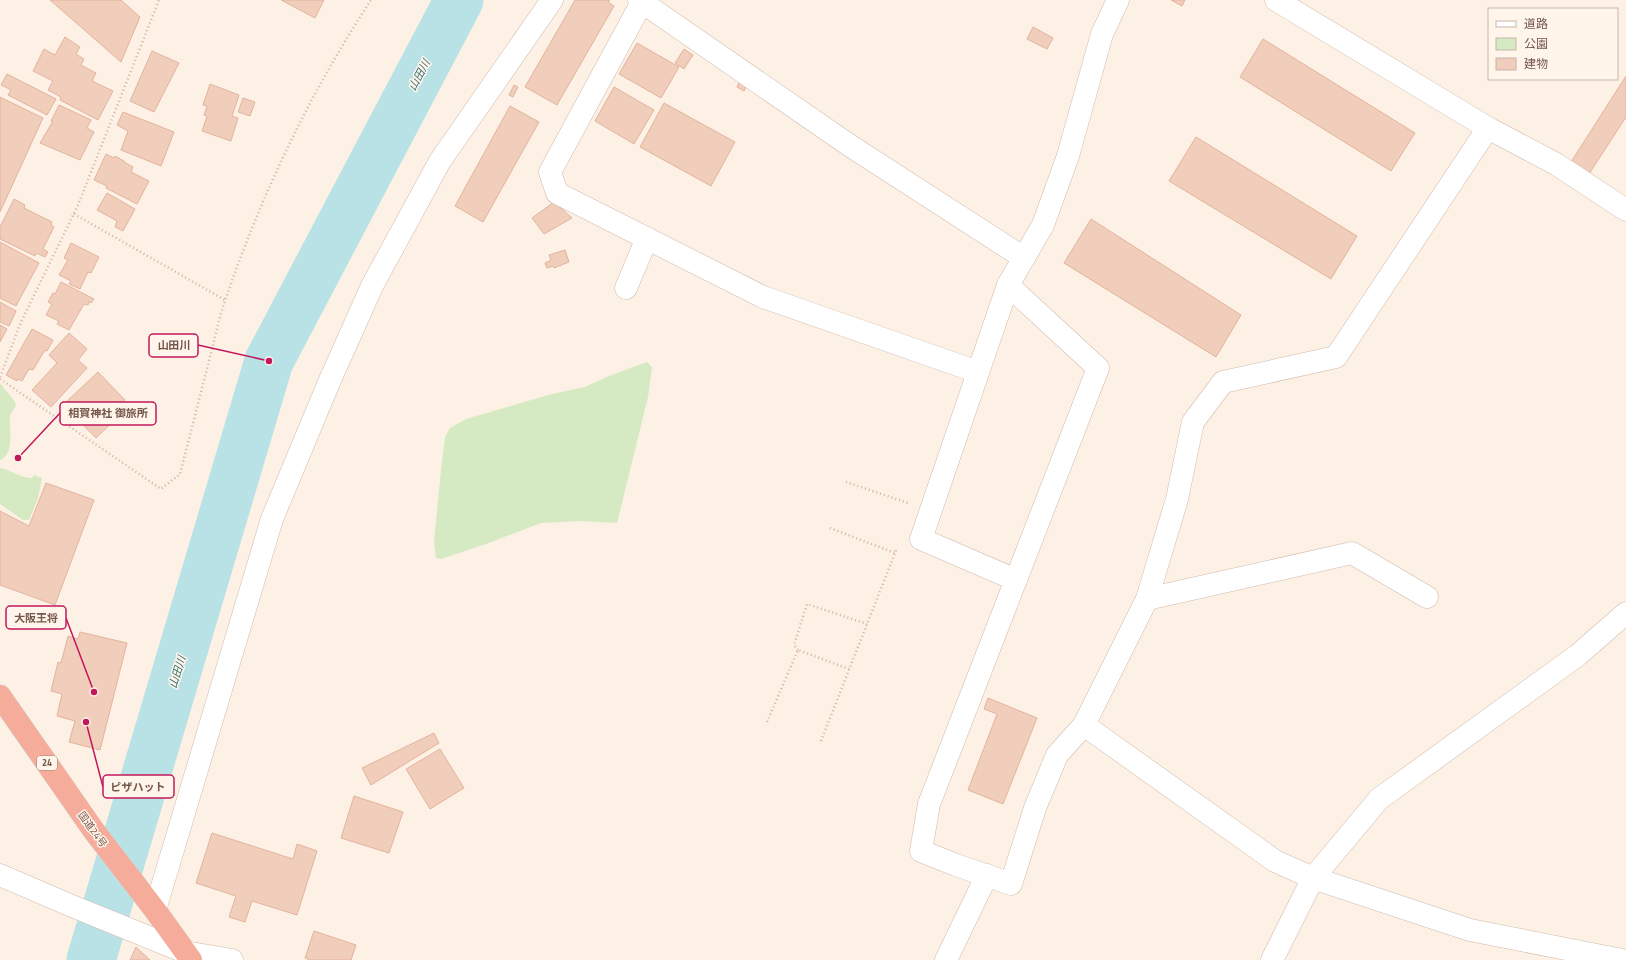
<svg xmlns="http://www.w3.org/2000/svg" width="1626" height="960" viewBox="0 0 1626 960" font-family="'Titillium Web','Noto Sans JP',sans-serif">
<style>
.green{fill:#d5eac2}
.lines{fill:none;stroke-linecap:round;stroke-linejoin:round}
.river{stroke:#b9e2e6;stroke-width:49}
.building{fill:#f1cdbc;stroke:#e4b39c}
.minor-casing{stroke:#d0baae;stroke-width:23}
.highway-casing{stroke:#d8d0cc;stroke-width:23}
.path{stroke:#d6b19f;stroke-width:2.5;stroke-dasharray:1 3;stroke-linecap:butt}
.minor{stroke:#fff;stroke-width:22}
.highway{stroke:#f6ac9b;stroke-width:22}
.labels{text-anchor:middle;stroke-width:3;stroke-linejoin:round;paint-order:stroke}
.shield{fill:#fff5ea;stroke:#9e867a;stroke-width:1}
.shield-label{font-size:9px;font-weight:bold;fill:#74564a}
.street-label{font-size:10px;fill:#74564a;stroke:#fff5ea}
.water-label{font-size:11px;font-style:italic;fill:#3d747a;stroke:#fff5ea}
.leader{fill:none;stroke:#c2185b;stroke-width:1.5}
.callout-dot{fill:#c2185b;stroke:#fff5ea;stroke-width:1.5}
.callout{fill:#fff5ea;stroke:#c2185b;stroke-width:1.5}
.callout-label{font-size:11px;text-anchor:middle;font-weight:bold;fill:#74564a}
</style>
<rect width="100%" height="100%" fill="#fcf1e4"/>
<g class="green">
<path d="M647,362L652,367L648,397L617,523L582,521L541,523L486,544L441,559L436,558L434,541L441,470L445,437L450,428L466,419L552,394L585,387L609,376Z"/>
<path d="M0,383L15,402L16,406C14,409 10,413 10,417C9,430 15,454 0,460Z"/>
<path d="M0,468C12,470 19,478 32,478L34,475L42,478L38,498L29,520H23L0,504Z"/>
</g>
<g class="lines">
<path class="river" d="M91,960L269,361L459,0"/>
</g>
<g class="building">
<path d="M50,0H121L140,17L121,62Z"/>
<path d="M281,0H324L315,18Z"/>
<path d="M575,0H610L608,2L614,6L557,105L525,87Z"/>
<path d="M1171,0H1185L1182,6Z"/>
<path d="M1033,27L1053,38L1047,49L1027,39Z"/>
<path d="M65,37L80,47L76,54L84,59L81,65L96,73L92,81L113,91L98,120L60,100L61,97L48,90L53,81L33,71L44,49L55,55Z"/>
<path d="M1263,39L1415,133L1391,171L1240,77Z"/>
<path d="M637,43L679,67L661,98L619,74Z"/>
<path d="M684,49L693,55L684,69L675,63Z"/>
<path d="M152,51L179,63L154,112L130,101Z"/>
<path d="M7,74L56,99L47,115L8,95L11,90L1,85Z"/>
<path d="M1626,76V117L1589,174L1571,162Z"/>
<path d="M740,80L747,84L744,91L737,87Z"/>
<path d="M210,84L239,95L232,116L238,118L231,141L202,131L207,116L204,115L207,106L203,105Z"/>
<path d="M514,85L518,87L513,97L509,95Z"/>
<path d="M614,87L654,110L634,144L595,121Z"/>
<path d="M0,97L43,118L0,212Z"/>
<path d="M243,98L255,102L250,116L238,112Z"/>
<path d="M664,103L735,142L711,186L640,147Z"/>
<path d="M59,105L91,120L87,128L94,132L80,160L40,143L53,121H51Z"/>
<path d="M510,106L539,122L483,222L455,206Z"/>
<path d="M123,112L174,132L161,166L121,150L128,131L117,125Z"/>
<path d="M1196,137L1357,236L1331,279L1169,181Z"/>
<path d="M106,154L114,158L115,156L124,161V162L133,167L131,172L149,181L137,204L106,188L107,186L94,180Z"/>
<path d="M107,193L135,209L123,231L115,227L117,221L97,210Z"/>
<path d="M14,199L25,205L24,208L52,222L51,225L54,227L43,249L48,252L45,257L36,253L35,256L0,239V227Z"/>
<path d="M554,202L572,218L544,234L532,218Z"/>
<path d="M1091,219L1241,315L1216,357L1064,263Z"/>
<path d="M0,242L39,263L16,306L0,298Z"/>
<path d="M71,243L99,257L91,273L88,272L80,289L69,284L71,281L59,275L68,260L64,258Z"/>
<path d="M565,250L569,262L554,268L553,266L547,268L545,263L551,260L549,255Z"/>
<path d="M61,282L94,299L91,303L89,302L88,305L84,304L69,330L57,324L59,321L46,315L52,304L48,302L53,293L55,294Z"/>
<path d="M0,302L16,311L9,326L0,322Z"/>
<path d="M0,325L7,329L0,342Z"/>
<path d="M32,329L53,340L47,351L45,350L33,370L29,369L22,381L18,379L17,381L6,375Z"/>
<path d="M69,333L87,349L78,360L87,368L51,407L32,390L57,363L49,355Z"/>
<path d="M98,372L125,400L117,408L122,413L96,438L63,405Z"/>
<path d="M46,483L94,500L55,605L0,585V511L29,526Z"/>
<path d="M80,632L127,643L100,750L69,742L75,721L57,716L62,694L51,691L58,662L61,663L68,636L78,639Z"/>
<path d="M988,698L1037,718L1003,804L968,790L997,714L984,709Z"/>
<path d="M434,733L439,743L371,785L362,768Z"/>
<path d="M440,749L464,788L430,809L406,769Z"/>
<path d="M354,796L403,812L389,853L341,838Z"/>
<path d="M212,833L293,859L297,844L317,851L297,915L252,901L245,922L229,917L236,896L196,883Z"/>
<path d="M314,931L356,945L351,960H310L305,958Z"/>
<path d="M136,947L150,960H130Z"/>
</g>
<g class="lines">
<g class="minor-casing">
<g id="minor">
<path d="M639,0L849,145L1024,258"/>
<path d="M1118,0L1102,34L1068,156L1043,225L1008,285L1098,368L929,804L921,851L956,865L1011,884L1035,808L1057,755L1084,725L1147,599L1177,499L1193,422L1223,382L1336,357L1488,128"/>
<path d="M1276,0L1488,128L1556,164L1626,210"/>
<path d="M642,2L550,172L557,193L763,297L978,372"/>
<path d="M1008,285L921,539L1016,580"/>
<path d="M626,288L647,238"/>
<path d="M1147,599L1352,553L1427,597"/>
<path d="M1084,725L1275,861L1313,878L1470,930L1622,960"/>
<path d="M0,875L72,906L185,952L232,960"/>
<path d="M155,910L272,519L330,380L372,286L440,161L552,0"/>
<path d="M946,960L987,875"/>
<path d="M1272,960L1313,878L1379,799L1578,655L1626,613"/>
</g>
</g>
<g class="highway-casing">
<path id="highway" d="M0,696L94,831L155,910L191,960"/>
</g>
<g class="path">
<path d="M74,214L225,300"/>
<path d="M0,377L21,322L78,205L159,0"/>
<path d="M0,379L161,489L180,474C190,435 200,396 210,357C215,338 219,317 226,298C262,193 310,93 371,0"/>
<path d="M846,482L908,503"/>
<path d="M830,528L895,553"/>
<path d="M798,650L794,645L807,604L867,624"/>
<path d="M767,722L798,650L849,669"/>
<path d="M821,741L897,548"/>
</g>
<use href="#minor" class="minor"/>
<use href="#highway" class="highway"/>
</g>
<g class="labels">
<rect class="shield" x="37" y="756" width="20" height="14" rx="3"/>
<g class="shield-label">
<text x="47" y="766">24</text>
</g>
<g class="street-label">
<text transform="translate(93 829) rotate(54)" y="4">国道24号</text>
</g>
<g class="water-label">
<text transform="translate(419 75) rotate(-62)" y="4">山田川</text>
<text transform="translate(177 672) rotate(-73)" y="4">山田川</text>
</g>
</g>
<path class="leader" d="M269 361L198 345M18 458L60 413M94 692L66 618M86 722L103 787"/>
<g class="callout-dot">
<circle cx="269" cy="361" r="4"/>
<circle cx="18" cy="458" r="4"/>
<circle cx="94" cy="692" r="4"/>
<circle cx="86" cy="722" r="4"/>
</g>
<g class="callout">
<rect x="149" y="334" width="49" height="23" rx="4"/>
<rect x="60" y="402" width="96" height="23" rx="4"/>
<rect x="6" y="606" width="60" height="23" rx="4"/>
<rect x="103" y="775" width="71" height="23" rx="4"/>
</g>
<g class="callout-label">
<text x="174" y="349">山田川</text>
<text x="108" y="417">相賀神社 御旅所</text>
<text x="36" y="622">大阪王将</text>
<text x="138" y="791">ピザハット</text>
</g>
<rect x="1488" y="8" width="130" height="72" fill="#fff5ea" stroke="#c7b5aa"/>
<rect x="1496" y="21" width="20" height="6" fill="#ffffff" stroke="#c7b5aa"/>
<text x="1524" y="28" font-size="12" fill="#74564a">道路</text>
<rect x="1496" y="38" width="20" height="12" fill="#d5eac2" stroke="#c7b5aa"/>
<text x="1524" y="48" font-size="12" fill="#74564a">公園</text>
<rect x="1496" y="58" width="20" height="12" fill="#f1cdbc" stroke="#c7b5aa"/>
<text x="1524" y="68" font-size="12" fill="#74564a">建物</text>
</svg>
